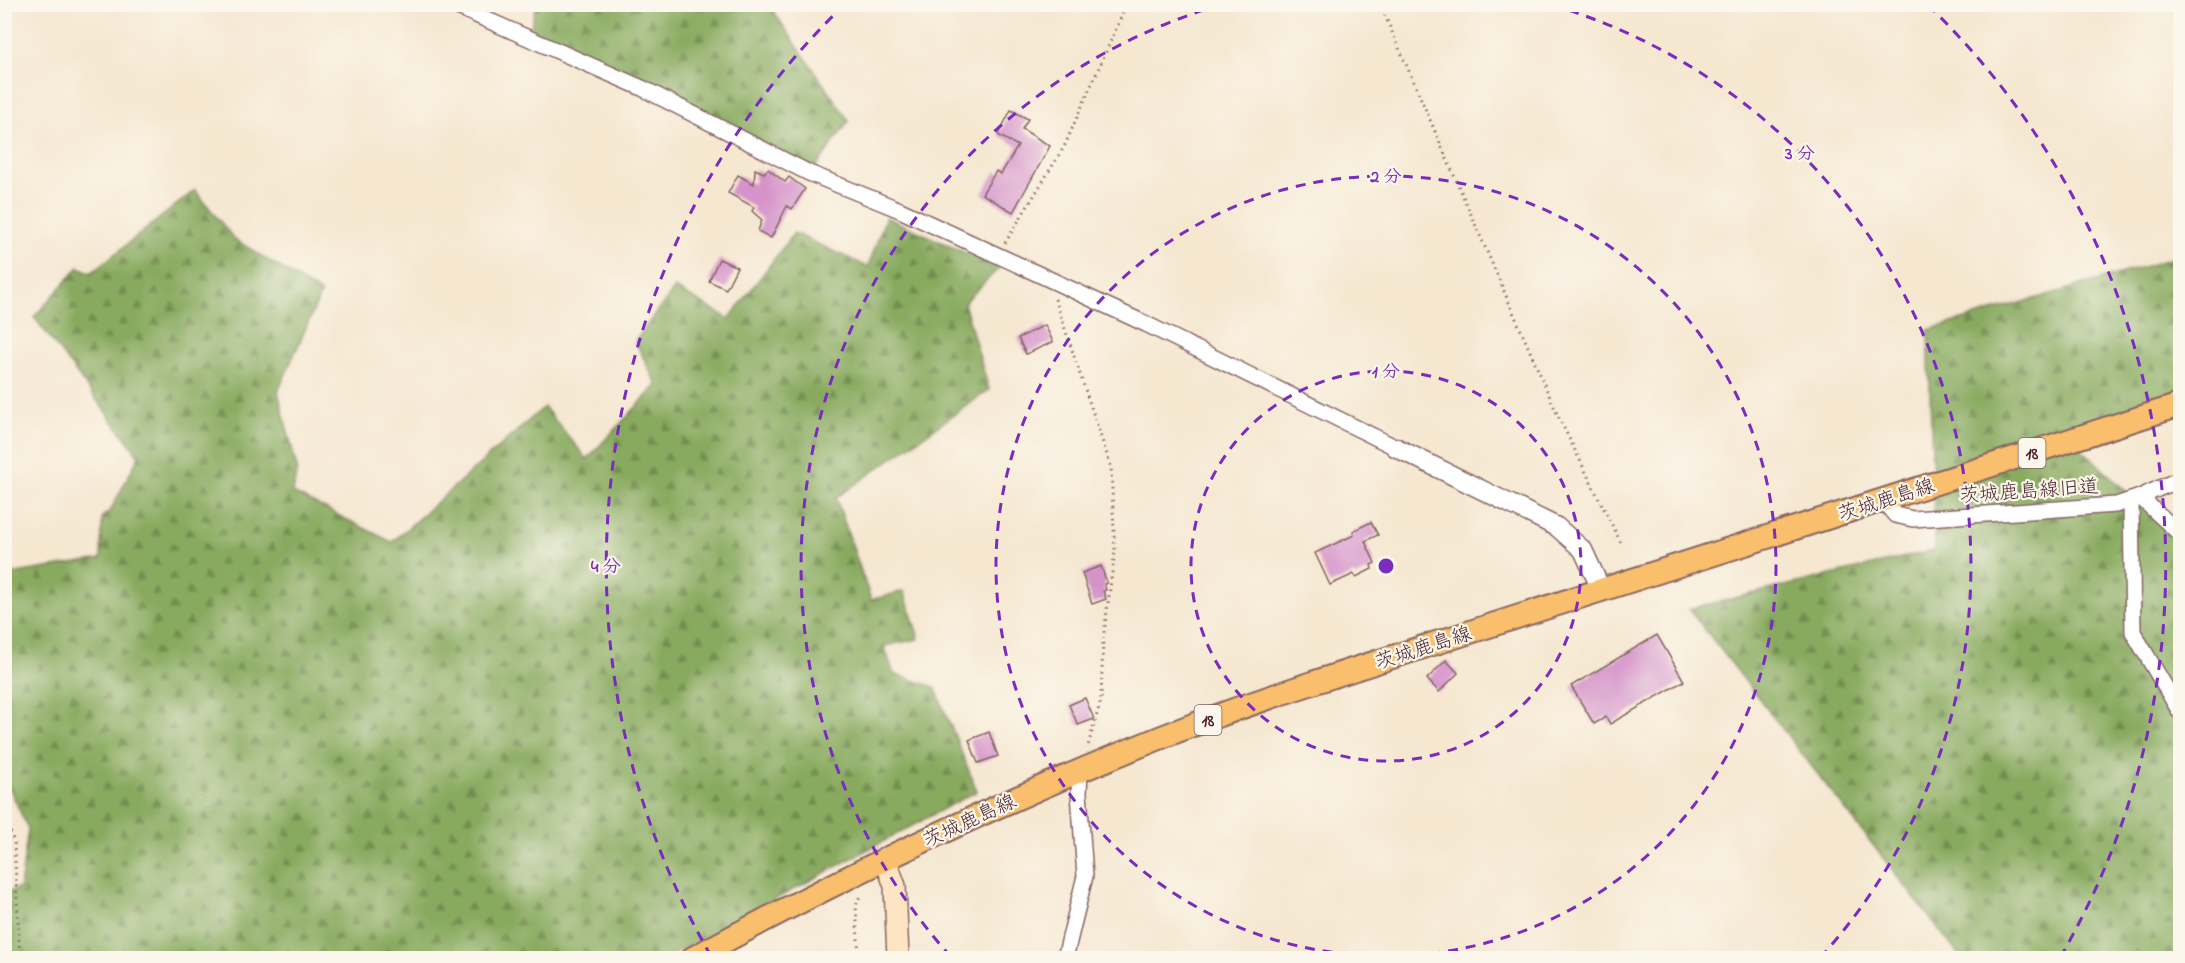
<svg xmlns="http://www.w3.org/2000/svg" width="2185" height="963" viewBox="0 0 2185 963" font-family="'Indie Flower','Klee One',sans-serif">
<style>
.forest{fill:url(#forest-firs);stroke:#696445;stroke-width:1.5}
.building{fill:#d593ca}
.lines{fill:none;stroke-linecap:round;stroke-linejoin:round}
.minor-casing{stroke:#866565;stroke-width:18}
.tertiary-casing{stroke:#866565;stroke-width:21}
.secondary-casing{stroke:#866565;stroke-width:24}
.primary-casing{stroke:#866565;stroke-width:26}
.path{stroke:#866565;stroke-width:3;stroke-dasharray:1.5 4.5;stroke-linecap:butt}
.minor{stroke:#fff;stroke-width:15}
.tertiary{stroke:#fff;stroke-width:18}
.secondary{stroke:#fde5c4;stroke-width:21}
.primary{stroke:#f9bf6c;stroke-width:22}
.ring{fill:none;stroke:#7b2cbf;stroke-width:3;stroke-dasharray:10 8}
.labels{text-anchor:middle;stroke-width:4.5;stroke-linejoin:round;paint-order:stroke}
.shield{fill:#fbf7ec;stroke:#7f6065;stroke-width:1.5}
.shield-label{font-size:18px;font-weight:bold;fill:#4a1f2b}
.street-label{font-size:20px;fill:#4a1f2b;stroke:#fbf7ec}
.centre{fill:#7b2cbf;stroke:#fbf7ec;stroke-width:3}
.ring-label{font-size:18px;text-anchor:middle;font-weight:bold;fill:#7b2cbf;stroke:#fbf7ec;stroke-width:4.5;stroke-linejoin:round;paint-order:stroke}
</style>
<defs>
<pattern id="forest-firs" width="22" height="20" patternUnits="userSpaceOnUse" patternTransform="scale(1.5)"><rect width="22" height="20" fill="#88aa5f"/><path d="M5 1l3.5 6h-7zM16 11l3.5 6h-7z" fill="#718a4f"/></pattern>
</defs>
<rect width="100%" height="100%" fill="#fbf7ec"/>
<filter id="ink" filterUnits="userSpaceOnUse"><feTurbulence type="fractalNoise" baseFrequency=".0167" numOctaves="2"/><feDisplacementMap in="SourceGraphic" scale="12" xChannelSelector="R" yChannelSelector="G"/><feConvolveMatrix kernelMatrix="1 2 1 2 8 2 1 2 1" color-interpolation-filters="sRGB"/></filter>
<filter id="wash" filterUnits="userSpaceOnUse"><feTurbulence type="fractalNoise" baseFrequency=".008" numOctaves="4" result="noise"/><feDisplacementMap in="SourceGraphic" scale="24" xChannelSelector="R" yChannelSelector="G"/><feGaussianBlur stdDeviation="1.35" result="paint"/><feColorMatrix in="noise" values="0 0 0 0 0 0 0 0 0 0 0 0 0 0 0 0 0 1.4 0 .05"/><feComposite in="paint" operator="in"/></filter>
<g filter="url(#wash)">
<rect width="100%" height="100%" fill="#f5e7d0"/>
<g class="forest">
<path d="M536,5H769L849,121L815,168L530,30Z"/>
<path d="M195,190L234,239L321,293L278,392L297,468L293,493L392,542L544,407L587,459L657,385L635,341L675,288L729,319L794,233L868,267L886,217L999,268L964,303L989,390L836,498L871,600L904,591L919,639L884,646L894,674L935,687L977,791L666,958H5V893L20,888L28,829L5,778V575L101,559L102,517L110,511L139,456L34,317L79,267L91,273Z"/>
<path d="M2180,256V395L2066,434L2180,542V958H1961L1689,609L1935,550L1928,330Z"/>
</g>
<g id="blocks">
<g class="building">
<path d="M1011,110L1028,119L1022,129L1050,146L1013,212L982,194L996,171L1001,174L1018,146L998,135Z"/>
<path d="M755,169L764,173L768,169L785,182L789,177L805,189L792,209L787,206L771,238L758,231L762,220L752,211L754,207L728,193L738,175L754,184Z"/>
<path d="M719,259L737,267L726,289L709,281Z"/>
<path d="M1045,325L1053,342L1026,354L1018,338Z"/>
<path d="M1371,522L1378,535L1365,541L1375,563L1371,565L1372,569L1356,577L1354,574L1330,585L1315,553L1354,535L1353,531Z"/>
<path d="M1101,566L1107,583L1104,584L1106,590L1103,591L1106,599L1092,604L1082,573Z"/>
<path d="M1657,635L1684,681L1610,724L1606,717L1594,724L1571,686Z"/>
<path d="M1446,660L1458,673L1439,692L1427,679Z"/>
<path d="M1085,698L1094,719L1078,725L1069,705Z"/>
<path d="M989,732L998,756L978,763L969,740Z"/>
</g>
</g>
</g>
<g filter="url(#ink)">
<use href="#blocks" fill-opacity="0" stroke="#866565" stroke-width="1.5"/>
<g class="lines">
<g class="minor-casing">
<g id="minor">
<path d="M451,4L642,88L809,173L900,210L1146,324L1395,447"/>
<path d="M2140,497L2180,534"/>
<path d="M1883,500L1895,515L1913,519L2116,505L2140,497L2180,479"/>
<path d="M2131,501L2133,632L2180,712"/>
<path d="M1065,958L1085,876L1079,793L1080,771"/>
</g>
</g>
<g class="tertiary-casing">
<path id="tertiary" d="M1395,447L1557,527L1583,550L1601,589"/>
</g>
<g class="secondary-casing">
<path id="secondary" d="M885,858L895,886L898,958"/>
</g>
<g class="primary-casing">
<path id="primary" d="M693,958C845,876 1001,801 1162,737C1271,694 1384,660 1495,624C1723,549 1952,478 2180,405"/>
</g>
<g class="path">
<path d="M1380,4L1558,416L1622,545"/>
<path d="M1005,243L1064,147L1127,4"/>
<path d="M1055,299L1111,467L1115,551L1103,640L1101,700L1088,746"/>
<path d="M4,815L14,842L20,958"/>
<path d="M859,958L856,905L860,896"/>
</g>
<use href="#minor" class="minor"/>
<use href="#tertiary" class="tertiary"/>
<use href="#secondary" class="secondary"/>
<use href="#primary" class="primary"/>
</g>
</g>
<g class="ring">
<circle cx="1386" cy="566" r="195"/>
<circle cx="1386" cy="566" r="390"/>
<path d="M951 957A585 585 0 0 1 1220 5M1552 5A585 585 0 0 1 1821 957"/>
<path d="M711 956A780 780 0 0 1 844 5M1928 5A780 780 0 0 1 2061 956"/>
</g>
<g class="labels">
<g class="shield">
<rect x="2018.5" y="438" width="27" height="30" rx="4.5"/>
<rect x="1194.5" y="705" width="27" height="30" rx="4.5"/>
</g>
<g class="shield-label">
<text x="2032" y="459">18</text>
<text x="1208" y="726">18</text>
</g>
<g class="street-label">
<text transform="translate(2029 490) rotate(-4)" y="7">茨城鹿島線旧道</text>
<text transform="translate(1886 499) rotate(-18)" y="7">茨城鹿島線</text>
<text transform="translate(1423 647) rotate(-18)" y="7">茨城鹿島線</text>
<text transform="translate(969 820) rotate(-25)" y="7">茨城鹿島線</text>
</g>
</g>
<circle cx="1386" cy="566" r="9" class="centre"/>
<g class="ring-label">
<text x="1800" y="159">3 分</text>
<text x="1386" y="182">2 分</text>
<text x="1386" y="377">1 分</text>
<text x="606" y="572">4 分</text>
</g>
<rect width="2185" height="963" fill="none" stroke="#fbf7ec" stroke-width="24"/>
</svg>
